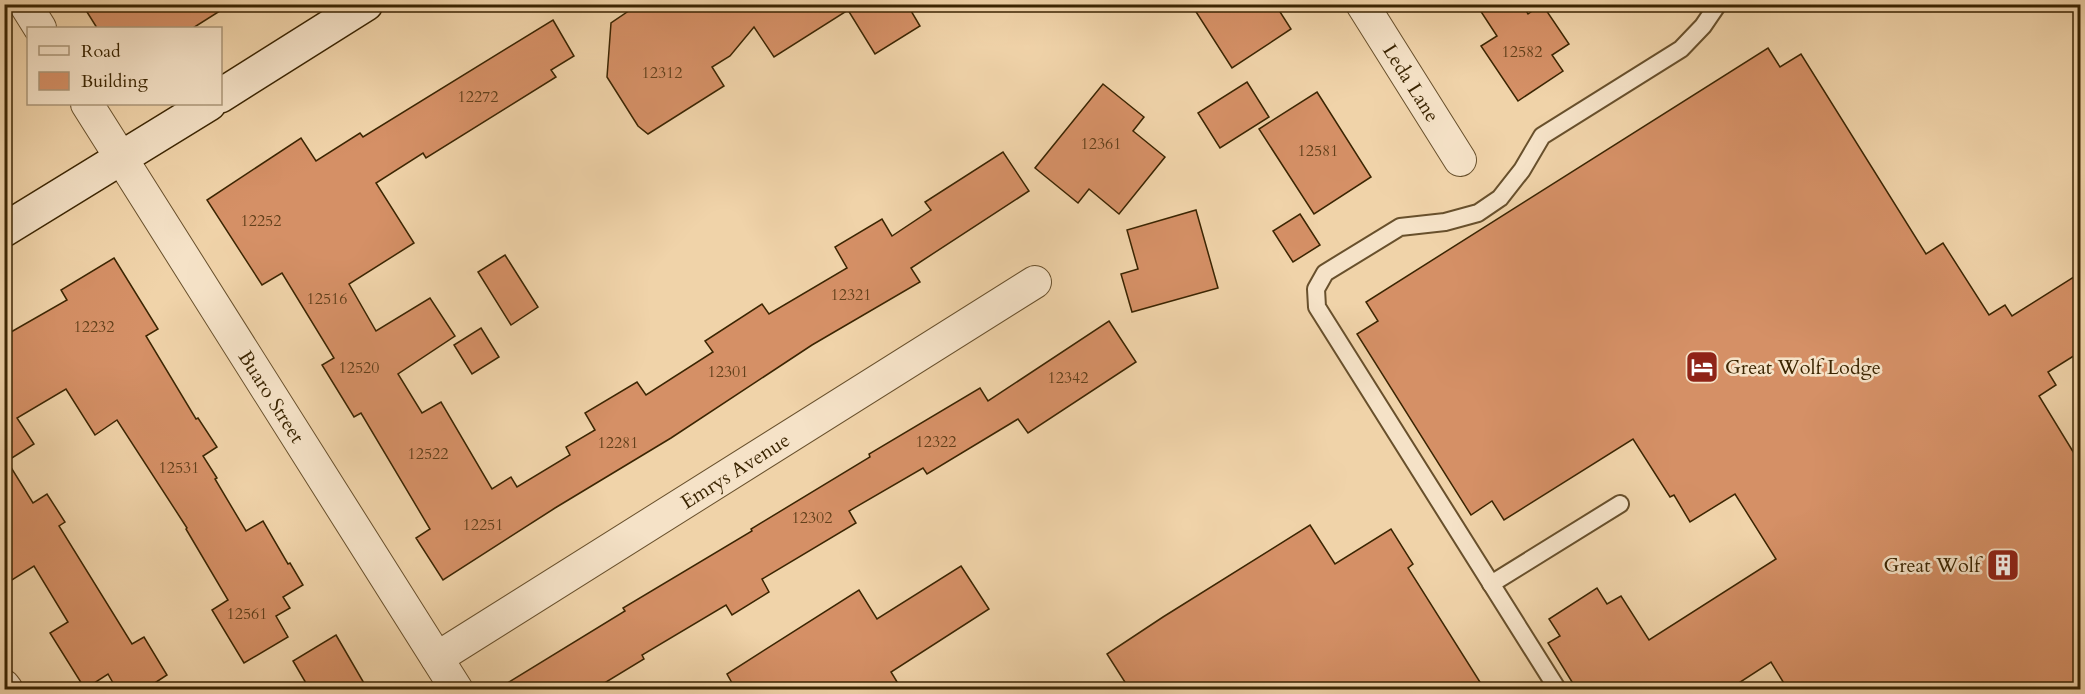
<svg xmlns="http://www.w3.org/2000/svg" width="2085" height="694" viewBox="0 0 2085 694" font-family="Cardo,serif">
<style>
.building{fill:#d59066;stroke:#3b2502;stroke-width:1.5}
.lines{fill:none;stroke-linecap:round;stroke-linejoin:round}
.lane-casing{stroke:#68502c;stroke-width:20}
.street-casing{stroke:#68502c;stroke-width:34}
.secondary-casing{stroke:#3b2502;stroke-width:36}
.lane{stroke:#f5e2c7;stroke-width:16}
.street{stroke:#f5e2c7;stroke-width:32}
.secondary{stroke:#f5e2c7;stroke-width:33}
.labels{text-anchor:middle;stroke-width:5;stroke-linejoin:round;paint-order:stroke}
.number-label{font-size:16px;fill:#62401b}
.street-label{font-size:20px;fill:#3b2502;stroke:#f5e2c7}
.poi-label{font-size:20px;fill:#3b2502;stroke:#f5e2c7;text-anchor:start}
</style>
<rect width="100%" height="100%" fill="#f0d3a9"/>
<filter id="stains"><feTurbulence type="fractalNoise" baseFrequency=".00333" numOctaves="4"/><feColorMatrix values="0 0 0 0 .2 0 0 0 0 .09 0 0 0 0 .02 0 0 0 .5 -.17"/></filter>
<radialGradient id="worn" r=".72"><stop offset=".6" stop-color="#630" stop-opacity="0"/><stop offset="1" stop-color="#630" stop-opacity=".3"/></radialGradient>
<g class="building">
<path d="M82,4H231L193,28H97Z"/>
<path d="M639,4H907L920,26L875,54L848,10L774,57L754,27L730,56L712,67L724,86L648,134L638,126L607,77L611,23Z"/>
<path d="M1191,4H1275L1291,29L1232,68Z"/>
<path d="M1476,4H1522L1528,14L1542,4L1569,44L1552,55L1563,71L1518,101L1481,46L1497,36Z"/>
<path d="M553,20L574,56L551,70L556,77L426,158L423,153L376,183L414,243L349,284L376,331L430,298L455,336L398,374L422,413L441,402L492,489L511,477L517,487L570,455L566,447L595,430L585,413L637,382L646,395L713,352L705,341L762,304L769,314L847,268L835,247L882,219L892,236L931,210L925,202L1003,152L1029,191L911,268L920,282L812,345L671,438L555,508L443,580L416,538L430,529L361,413L354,417L322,365L334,358L282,273L262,285L207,200L301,138L316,161L360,133L363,137Z"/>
<path d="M1768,48L1780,67L1801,54L1926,254L1943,243L1989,315L2005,305L2012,316L2080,273V352L2048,372L2056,385L2039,396L2080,463V690H1788L1771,662L1728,690H1577L1548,643L1560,636L1549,619L1597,588L1607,604L1621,596L1649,640L1776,559L1735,494L1690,522L1674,495L1670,497L1633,439L1504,520L1492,501L1471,515L1357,334L1378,321L1366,302Z"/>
<path d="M1247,82L1269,117L1220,148L1198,113Z"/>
<path d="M1103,84L1144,117L1133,131L1165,157L1119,214L1089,189L1078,203L1035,168Z"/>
<path d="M1317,92L1371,177L1314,214L1259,129Z"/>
<path d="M1196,210L1218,288L1132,312L1121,274L1138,269L1127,230Z"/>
<path d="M1300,214L1320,245L1293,262L1273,231Z"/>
<path d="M505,255L538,307L511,325L478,272Z"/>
<path d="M114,258L158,329L146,336L196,419L198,418L217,447L203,456L217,478L215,479L246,531L263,521L288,564L290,563L303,585L283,597L290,608L276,616L288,637L244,663L212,610L228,600L186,529L187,528L117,420L95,435L66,389L17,418L34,444L7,461L33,503L47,494L65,522L59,526L132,644L144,637L167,675L144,690H117L108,674L85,689L50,633L68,622L34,566L4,585V336L67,300L61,290Z"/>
<path d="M1109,321L1136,362L1028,433L1018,419L927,474L923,468L849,511L856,523L762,579L769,592L732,615L726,605L642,655L644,659L593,690H496L625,611L623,608L752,531L751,529L870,457L869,454L980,388L988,401Z"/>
<path d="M481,328L499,357L472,374L454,345Z"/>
<path d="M1310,525L1335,564L1391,529L1413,564L1408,568L1485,690H1130L1107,654L1163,617Z"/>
<path d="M961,566L989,609L891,672L902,690H736L727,674L859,590L877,619Z"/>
<path d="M336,635L368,690H310L293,661Z"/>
</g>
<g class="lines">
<g class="lane-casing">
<g id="lane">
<path d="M1491,584L1620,504"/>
<path d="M1558,690L1317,307L1316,289L1325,273L1400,227L1445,222L1478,213L1500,198L1522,170L1542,136L1681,49L1703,26L1718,4"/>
</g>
</g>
<g class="street-casing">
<g id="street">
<path d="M25,4L40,28"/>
<path id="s1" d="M1362,4L1460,160"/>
<path id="s2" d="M87,104L457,690"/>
<path id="s3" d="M437,658L1035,282"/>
<path d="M4,686L7,690"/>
</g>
</g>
<g class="secondary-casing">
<g id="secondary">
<path d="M220,96L366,4"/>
<path d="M4,230L209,104"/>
</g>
</g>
<use href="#lane" class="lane"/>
<use href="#street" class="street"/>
<use href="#secondary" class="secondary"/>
</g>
<defs>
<g id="hotel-square" transform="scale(1.725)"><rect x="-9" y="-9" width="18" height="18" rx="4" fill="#8f2418" stroke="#f5e2c7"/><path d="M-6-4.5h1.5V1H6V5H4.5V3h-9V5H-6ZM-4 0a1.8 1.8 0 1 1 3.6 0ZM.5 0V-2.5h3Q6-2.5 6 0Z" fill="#fff"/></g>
<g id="building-square" transform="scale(1.725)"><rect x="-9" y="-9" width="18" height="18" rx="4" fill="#8f2418" stroke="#f5e2c7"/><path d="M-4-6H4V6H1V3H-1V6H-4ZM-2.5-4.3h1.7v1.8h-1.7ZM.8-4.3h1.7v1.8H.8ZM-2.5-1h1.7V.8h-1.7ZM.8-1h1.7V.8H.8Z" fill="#fff"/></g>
</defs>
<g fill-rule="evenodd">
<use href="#hotel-square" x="1702" y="367"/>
<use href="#building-square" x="2003" y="565"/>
</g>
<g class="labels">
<g class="number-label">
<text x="1522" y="57">12582</text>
<text x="662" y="78">12312</text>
<text x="478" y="102">12272</text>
<text x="1101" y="149">12361</text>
<text x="1318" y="156">12581</text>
<text x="261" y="226">12252</text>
<text x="851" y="300">12321</text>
<text x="327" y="304">12516</text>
<text x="94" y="332">12232</text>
<text x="359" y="373">12520</text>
<text x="728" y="377">12301</text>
<text x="1068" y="383">12342</text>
<text x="936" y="447">12322</text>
<text x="618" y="448">12281</text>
<text x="428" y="459">12522</text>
<text x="179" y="473">12531</text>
<text x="812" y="523">12302</text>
<text x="483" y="530">12251</text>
<text x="247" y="619">12561</text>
</g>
<g class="street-label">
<text dy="7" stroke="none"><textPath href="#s1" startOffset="93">Leda Lane</textPath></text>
<text dy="7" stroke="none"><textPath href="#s2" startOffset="346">Buaro Street</textPath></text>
<text dy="7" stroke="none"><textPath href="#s3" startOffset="352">Emrys Avenue</textPath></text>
</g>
<g class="poi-label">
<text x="1725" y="374">Great Wolf Lodge</text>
<text x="1980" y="572" text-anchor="end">Great Wolf</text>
</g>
</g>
<rect width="2085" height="694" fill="none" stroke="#f0d3a9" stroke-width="24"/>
<rect x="6" y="6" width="2073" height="682" fill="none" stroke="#3b2502" stroke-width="3"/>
<rect x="12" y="12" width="2061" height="670" fill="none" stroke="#3b2502" stroke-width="1.5"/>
<rect x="27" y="27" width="195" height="78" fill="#f5e2c7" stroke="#ab9678" stroke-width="1.5"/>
<rect x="39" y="46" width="30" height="9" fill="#f5e2c7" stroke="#ab9678" stroke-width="1.5"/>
<text x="81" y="57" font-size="18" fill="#3b2502">Road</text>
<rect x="39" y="72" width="30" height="18" fill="#d59066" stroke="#ab9678" stroke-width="1.5"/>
<text x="81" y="87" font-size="18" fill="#3b2502">Building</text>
<rect width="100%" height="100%" filter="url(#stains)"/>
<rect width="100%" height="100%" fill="url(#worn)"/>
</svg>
